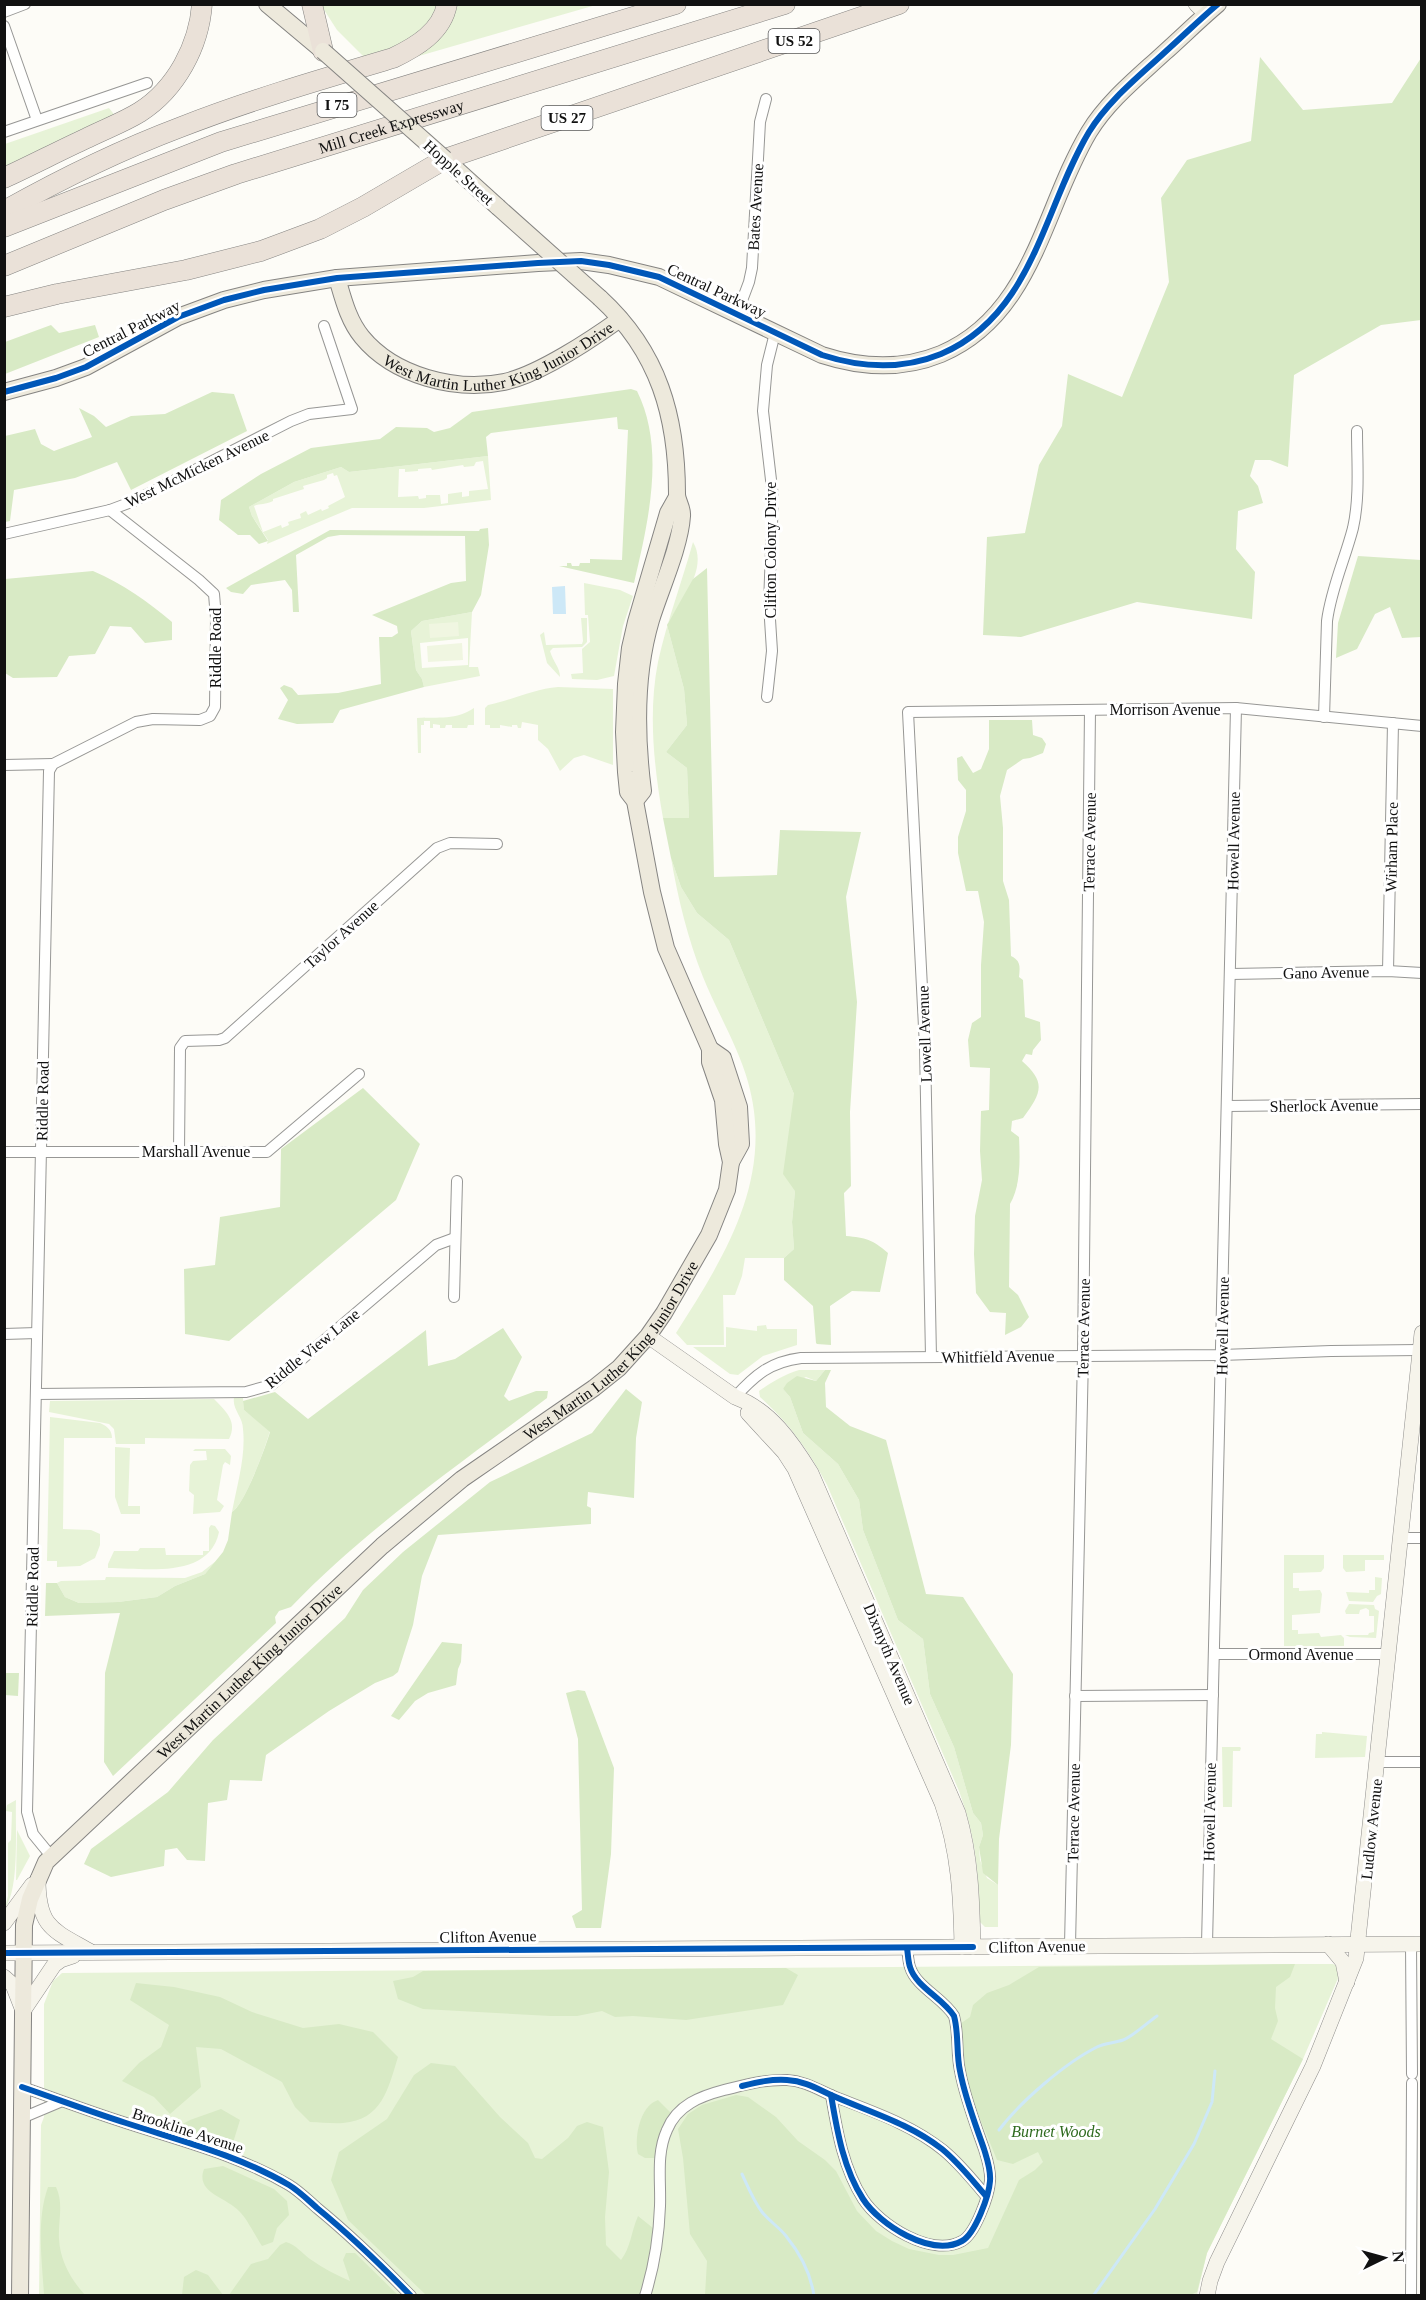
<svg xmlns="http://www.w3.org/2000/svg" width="1426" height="2300" viewBox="0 0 1426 2300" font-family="Georgia,serif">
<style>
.green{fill:#e7f3d7;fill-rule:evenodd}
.forest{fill:#d8eac5}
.pitch{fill:#f0f6e1}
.water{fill:#cde8f7}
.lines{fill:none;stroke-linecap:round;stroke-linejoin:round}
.stream{stroke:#cde8f7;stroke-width:3}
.street-casing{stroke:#979795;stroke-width:12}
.secondary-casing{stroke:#8e8d8b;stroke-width:16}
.primary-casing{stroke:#858482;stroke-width:18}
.highway-casing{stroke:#858482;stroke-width:21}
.street{stroke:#fffffe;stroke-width:10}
.secondary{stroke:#f6f4eb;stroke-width:15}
.primary{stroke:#ede9dc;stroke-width:16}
.highway{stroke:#eae1d8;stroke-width:20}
.primary-bridge-casing{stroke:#858482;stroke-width:18;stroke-linecap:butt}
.primary-bridge{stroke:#ede9dc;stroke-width:16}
.cycleway-casing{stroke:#fff;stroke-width:10}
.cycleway{stroke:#0057b8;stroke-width:6}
.labels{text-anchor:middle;stroke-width:6;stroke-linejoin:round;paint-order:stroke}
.shield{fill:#fff;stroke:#585858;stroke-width:1.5}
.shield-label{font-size:15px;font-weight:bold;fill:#111}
.street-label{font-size:16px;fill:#111;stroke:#fff}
.park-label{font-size:16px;font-style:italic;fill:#2f6b1f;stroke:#fff}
</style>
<rect width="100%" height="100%" fill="#fdfcf7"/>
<g class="green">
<path d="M321,5H440L439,10L413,41L368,61L337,30Z"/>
<path d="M453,5H596L398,62Z"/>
<path d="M109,108L116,117L5,170V144Z"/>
<path d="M488,456L491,500L424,508H352L267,544L268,540L252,516L249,507L294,482L341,467L349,472ZM483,461L488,489L469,491V496L462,497V492L448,494V503L441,504L440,495H426V498L419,499L418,496L398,497L399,469H405V472L418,471V469L431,468L432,470L463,465L464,467L474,466L476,462ZM333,473L334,476L337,475L345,497L328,506L329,508L322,511L321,509L308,515L306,511L300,514L301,518L288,522L289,525L282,528L281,525L263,532L254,506C261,503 265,505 273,501V499L304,489L303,486L324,480L327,478V475Z"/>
<path d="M693,542C709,569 680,602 667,625L684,689L687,725L666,752L687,768L689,818H663C654,767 648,713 658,662C667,621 682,582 693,542Z"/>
<path d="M584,583L620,590L633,596L623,626L614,676L597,680L572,679L571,674L583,673L582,649L590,642L588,615H585Z"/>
<path d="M472,612L469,667H478L480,676L424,687L422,679L416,670L411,631L422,621ZM468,638V665L422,668L420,643Z"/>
<path d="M581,618H587V642L582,647L553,648L550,651C553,662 560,667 560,677L547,663L540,635L544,632L546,645L582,644L583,641Z"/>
<path d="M558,687L613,689V765L584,755L574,758L560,771L548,749L538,740V725L522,722L521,728H518L517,725H512V727L500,725V728H490V725H485V708L488,705C512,700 534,689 558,687Z"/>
<path d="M474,708V725H468L467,728H452V725H446L445,728H440V725L433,724V728H430V721H424V725H421V753H418L417,718C438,717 457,720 474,708Z"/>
<path d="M671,858L681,887L697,913L729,940L794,1094L795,1191L792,1222L794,1249L784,1258H745L742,1276L735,1295H723L724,1345H687L676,1333C725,1256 775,1178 748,1082C738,1046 717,1012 703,977C688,939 678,899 671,858Z"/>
<path d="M766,1325L767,1329H797V1345L763,1356L738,1375L730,1374L693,1347H726V1327L757,1331V1326Z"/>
<path d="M799,1370H825L816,1381L806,1377L783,1389L790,1397L803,1433L838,1464L859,1500L863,1530L898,1620L923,1639L930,1694L954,1747L973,1813L981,1823L983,1835L979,1847L980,1860L987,1878L998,1885V1927H985L979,1921C979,1872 976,1838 959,1791L827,1485C809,1451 789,1423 760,1397L759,1391C772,1382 783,1375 799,1370Z"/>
<path d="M234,1398H243L244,1410L270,1431C265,1448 245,1504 232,1512C237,1485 246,1456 243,1429C243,1417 232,1409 234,1398Z"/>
<path d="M214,1399C226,1411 238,1422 229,1439L145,1438V1444H116L114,1429L109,1424L49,1412L50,1401Z"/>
<path d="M50,1417L100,1423C107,1426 112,1430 112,1438H64L63,1529L91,1530L100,1534V1545L95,1558L80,1566L57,1567V1561H47Z"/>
<path d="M115,1447L130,1448L128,1506H140V1514H121L115,1497Z"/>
<path d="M195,1449H225L231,1456L230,1465L225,1462L223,1465L217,1500L224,1506L220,1512L193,1514L194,1495L189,1491L190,1465L193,1461L207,1460L206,1451H193Z"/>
<path d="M211,1525L215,1526L219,1532C209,1580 144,1568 108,1568V1564L114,1551H138L140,1548H165L166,1555H203V1551H209V1528Z"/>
<path d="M1284,1555H1324V1568L1321,1572L1293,1573V1588H1299V1591L1320,1590L1322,1594L1320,1613L1292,1615V1630H1298V1634L1319,1633L1321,1637L1341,1635L1344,1638V1646H1284Z"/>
<path d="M1343,1555H1384V1560H1365V1571L1346,1572L1343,1568Z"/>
<path d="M216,1561L205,1574L175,1586L157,1597L118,1602L79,1603L65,1597L57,1583L61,1581L105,1580L106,1577L185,1578L202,1572Z"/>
<path d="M1375,1577L1382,1578L1381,1594L1377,1596L1373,1602L1349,1601L1346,1592L1369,1593V1590H1375Z"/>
<path d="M1349,1604L1374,1605L1375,1609L1379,1611L1376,1638L1350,1637L1345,1635H1368L1369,1633L1374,1632V1616H1369V1610L1366,1608L1360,1610L1359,1614H1346L1345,1611Z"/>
<path d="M1322,1732L1367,1736L1365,1757L1315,1758L1316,1734H1322Z"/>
<path d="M1222,1747H1240L1241,1748L1240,1751H1233L1232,1807H1223Z"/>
<path d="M16,1800C15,1827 20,1888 5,1908L8,1896V1843L11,1840L12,1812L6,1811L7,1805Z"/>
<path d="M17,1830L30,1856L17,1880H16Z"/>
<path d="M1295,1964H1333L1337,1966L1339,1976L1303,2059L1207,2253L1197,2295L39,2296L41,2125L44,2117V2004L53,1981L62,1973Z"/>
</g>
<g class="forest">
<path d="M1260,57L1303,110L1392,103L1421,58V320L1381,325L1294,375L1288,467L1270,460H1255L1250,476L1258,486L1263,503L1238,511L1236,549L1255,572L1252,619L1137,602L1021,637L983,635L987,537L1025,533L1039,465L1062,426L1068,374L1122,397L1169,282L1161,198L1187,160L1251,141Z"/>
<path d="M51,325L59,333L95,325L99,337L5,374V342Z"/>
<path d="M631,389L637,391C666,449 648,523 634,583L559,566H567V563H571L572,566H579L580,563H590V559L622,560L628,430L618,429L617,417L491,433L486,437L488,456L349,472L341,467L294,482L249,507L252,516L268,541L259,544L250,535H238L219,520L221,500L261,474L311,448L380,439L396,427L427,428L434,432L450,428L472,412Z"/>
<path d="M212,392L234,394L247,431L131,490L117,462L75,478L14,490L10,521L5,522V436L35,429L41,444L54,451L92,437L79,408L94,416L106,427L131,416L165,414Z"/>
<path d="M488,528L489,545L481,595L472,612L422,621L411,631L416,670L422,679L424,687L340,710L333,723L297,724L278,719L288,700L280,688L284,685L292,688L298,695L338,693L381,684L379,637H392L398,633L397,626L372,615L451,583L466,581L465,536L340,535L328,537L296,555L299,612H293L292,590L285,580L251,585L243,594L231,592L226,588L330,530L479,531L480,529Z"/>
<path d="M1358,556L1421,560V637L1402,638L1390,607L1375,614L1357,649L1336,658L1338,623Z"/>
<path d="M707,568L714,877L777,875L780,830L861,832L846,897L857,1002L850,1112L851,1186L844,1193L846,1236C866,1238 872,1239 888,1253L880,1292L852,1291L830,1306L831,1345L817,1344L816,1343L813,1306L784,1280V1258L794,1249L792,1222L795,1191L783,1174L794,1094L729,940L697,913L681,887L671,858L663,818H689L687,768L666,752L687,725L684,689L667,625L693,579Z"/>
<path d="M93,571C123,584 147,601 172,622V640L145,643L131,627L110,626L95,654L69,656L57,677L13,678L5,673V579Z"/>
<path d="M989,720H1032L1033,735L1042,738L1046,744L1043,753L1030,758L1023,759L1007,770L1000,796L1003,828V881L1009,900L1011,956C1021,961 1020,967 1019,977L1023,980L1025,1017L1040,1022L1041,1040L1033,1050L1032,1055L1026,1054L1022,1061C1047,1083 1041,1093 1023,1118L1012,1121L1011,1131L1019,1137C1020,1159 1021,1185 1010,1204L1009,1287L1018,1295L1029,1317L1021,1327L1005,1335L1006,1313L990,1312L976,1293L974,1254L975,1216L982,1180L980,1151L981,1111L989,1110L990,1068L970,1067L968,1040L972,1023L981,1017V965L984,922L978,891H966L958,853V837L966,811V790L958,780L957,758L962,756L973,773L981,769L989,749Z"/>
<path d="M363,1088L420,1144L396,1200L229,1341L185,1334L184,1269L215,1265L220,1217L280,1207L281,1149Z"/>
<path d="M503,1328L522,1357L504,1396L509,1401L536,1391H548L547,1398C459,1465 368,1527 291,1607L279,1611L275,1617L276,1623L113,1776L104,1762L105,1673L120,1613L45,1616L46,1583H57L65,1597L79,1603L118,1602L157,1597L175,1586L205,1574L223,1552L228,1540L232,1512C245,1504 265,1448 270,1432L244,1410L243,1401L275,1392L308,1419L426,1330L428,1366L455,1359Z"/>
<path d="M825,1370H831L825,1383L826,1407L850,1426L886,1440L926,1594L963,1597L1013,1674L1011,1745L999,1839L998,1885L983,1873L979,1847L983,1835L981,1823L973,1813L954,1747L930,1694L923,1639L898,1620L863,1530L859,1500L838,1464L803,1433L790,1397L783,1389L787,1383L797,1376L816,1381Z"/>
<path d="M626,1389L642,1402L636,1438L634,1498L588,1492L587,1506L591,1508V1524L438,1535L422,1576L413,1625L398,1672L393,1676L375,1683L329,1711L266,1755L262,1781L230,1780L227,1800L208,1803L205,1861L187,1860L177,1848L165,1850L164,1866L111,1877L84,1864L91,1849L168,1792L213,1740L345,1618L363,1590L403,1552L490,1482L592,1433Z"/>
<path d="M442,1642L462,1644L461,1662L458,1669L456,1685L428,1693L415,1701L399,1720L391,1716Z"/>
<path d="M5,1673H19L18,1696L5,1695Z"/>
<path d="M578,1690L585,1691L614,1768L611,1854L601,1928H576L572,1916L582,1910L578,1739L566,1693Z"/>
<path d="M1295,1964L1290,1977L1276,1987L1275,2008L1278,2021L1271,2039L1303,2059L1207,2253L1197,2292L1190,2295H705L707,2261L690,2234L683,2158L678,2129L688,2114L702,2105L736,2095L748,2097L776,2117L798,2141L825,2160L836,2171L857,2211L876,2231L892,2241L909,2249L939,2255H953L988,2248L1019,2180L1035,2170L1043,2162L1038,2152L1013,2164L997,2160L974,2104L966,2076L960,2024L970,2017L973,2005L987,1993L1009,1985L1039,1967Z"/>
<path d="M775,1968H786L798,1975L783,2005L686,2020L633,2016L615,2017L602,2011L577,2016H551L423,2009L398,1999L393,1981L413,1977L423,1971Z"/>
<path d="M136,1983L174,1987L220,1997L252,2012L303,2028L339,2024L373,2032L398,2057C388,2089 382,2120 343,2123C333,2124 321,2122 310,2122L295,2107L282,2082L221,2049L196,2047L201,2087L170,2114L154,2097L122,2081L139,2063L161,2047L169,2025L130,2000Z"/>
<path d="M431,2063L455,2066L500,2117L528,2143L535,2158L542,2159L568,2138L577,2126L587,2122L603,2127L609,2172L605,2217L606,2245L621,2260C631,2247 631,2232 638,2216L653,2228L649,2262L640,2295H426L348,2220L331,2180L339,2152L387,2119L414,2075Z"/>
<path d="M658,2100L671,2113L662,2129L655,2158H645L638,2154C634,2137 640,2106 658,2100Z"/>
<path d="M221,2109L240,2120L232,2146L177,2127L190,2120Z"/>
<path d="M223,2166L274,2189L287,2201L289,2215L277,2228L273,2242L262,2246C256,2237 246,2217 239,2211C226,2197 195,2193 204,2169Z"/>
<path d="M48,2187H56C64,2204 58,2220 59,2239C60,2260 71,2280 85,2295H44C42,2260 36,2221 48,2187Z"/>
<path d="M286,2242C296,2245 302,2253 310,2259C323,2268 336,2275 350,2281L343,2260L346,2253H355L398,2295H229L251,2264L268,2259L280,2245Z"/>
<path d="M196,2270L208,2275L223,2295H182L184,2277Z"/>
</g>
<g class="pitch">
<path d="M458,622L459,636L430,638L429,624Z"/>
<path d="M462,643L463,660L428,662L427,646Z"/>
</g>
<path class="water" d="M565,586L566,614H553L552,587Z"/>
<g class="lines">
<g class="stream">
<path d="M999,2130C1020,2102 1065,2063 1097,2047C1105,2043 1114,2043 1123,2040C1132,2037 1148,2022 1157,2016"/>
<path d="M742,2174C748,2187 753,2200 762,2212C769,2221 779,2227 786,2236C799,2252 811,2274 814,2296"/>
<path d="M1093,2296L1155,2209L1194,2144L1212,2102L1215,2071"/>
</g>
<g class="street-casing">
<g id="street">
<path d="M4,12L25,4"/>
<path d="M4,26L37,120"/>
<path d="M4,132L147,83"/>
<path d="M737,314L749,282L752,268L760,122L766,99"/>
<path d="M4,534L110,510L134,501L291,421L309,414L352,409L324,326"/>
<path d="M767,697L772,651L769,604L773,497L763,411L767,365L775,333"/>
<path d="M1324,717L1327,621C1331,589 1345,559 1353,528C1360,497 1357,462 1357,431"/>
<path d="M4,765L53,764"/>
<path d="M1388,971L1393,723"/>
<path d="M1231,974L1388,971L1422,973"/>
<path d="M1227,1106L1422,1104"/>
<path d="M179,1151L180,1048L185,1041L219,1040L225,1038L437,848L450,843L497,844"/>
<path d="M4,1152H267L359,1074"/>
<path d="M454,1297L457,1181"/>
<path d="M4,1334L37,1333"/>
<path d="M931,1357L925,1047L908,712L1236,708L1422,726"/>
<path d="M36,1394L246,1392L271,1385L281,1377L436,1245L455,1238"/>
<path d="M735,1397C755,1375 770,1362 801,1358L1221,1355L1331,1351L1419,1350"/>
<path d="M1400,1538H1422"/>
<path d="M1214,1654H1388"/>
<path d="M1075,1696L1213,1695"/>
<path d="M1377,1762H1422"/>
<path d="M51,1856L33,1834L27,1812L49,771L53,764L136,722L153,719L200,720L210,716L215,707L216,618L214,594L199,580L110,510"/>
<path d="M1207,1944L1236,708"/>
<path d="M1411,1944L1412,2074"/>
<path d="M1070,1945L1083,1356L1090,710"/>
<path d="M22,2087C57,2099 91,2112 126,2123C181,2141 238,2155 289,2185C299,2191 308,2200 317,2208C350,2235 381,2265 411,2296"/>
<path d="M831,2095C837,2130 843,2168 863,2199C879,2224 931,2258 962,2241C975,2234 989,2196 990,2181C991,2170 987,2159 984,2149C975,2123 965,2098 960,2071C956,2053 959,2034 954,2016C943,1998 916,1987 910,1967C908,1961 908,1954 907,1948"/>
<path d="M22,2118L60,2102"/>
<path d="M645,2296C654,2267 659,2236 660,2206C661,2181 656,2154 667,2130C677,2105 701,2096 724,2090C745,2085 765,2079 787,2080C806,2081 820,2091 838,2098C874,2112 912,2125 943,2150C959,2163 973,2180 986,2196"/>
<path d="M1411,2296L1412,2083"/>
</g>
</g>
<g class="secondary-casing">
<g id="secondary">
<path d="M1196,4L1206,14"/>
<path d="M648,1336L735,1397C770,1410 792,1442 811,1473L958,1813C971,1857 972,1901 973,1947"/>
<path d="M748,1413L784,1452L795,1469L942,1803C959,1852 961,1896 962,1947"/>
<path d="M38,1879C38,1928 53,1930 91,1952"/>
<path d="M4,1923L32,1885"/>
<path d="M1328,1944L1343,1962L1347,1982"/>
<path d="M4,1953L1422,1944"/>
<path d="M4,1977L13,1985L22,2008"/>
<path d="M23,2011L54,1965L61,1960L73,1956"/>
<path d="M1207,2296L1210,2281L1217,2262L1313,2066L1356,1958L1422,1333"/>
</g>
</g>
<g class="primary-casing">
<g id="primary">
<path d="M267,4L323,51"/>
<path d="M445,159L498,207"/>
<path id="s1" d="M337,278C343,298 348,320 362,337C394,376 456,392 504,382C538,375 592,339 620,319"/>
<path d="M600,298C659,352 677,417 677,494C677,501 683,508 682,516C680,547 661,588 651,620C635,674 636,736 643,791L635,801"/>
<path d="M4,392L56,378L86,367L178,317L224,300L264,290L337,278L538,263L581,261L609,265L659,277L822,355C862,368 902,370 941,354C1033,315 1043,209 1089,132C1108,101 1137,78 1164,53C1182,37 1199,20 1218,4"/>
<path d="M710,1049L723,1058L739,1107L741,1144L731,1162"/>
<path id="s2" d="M20,2296L24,1925L30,1899L46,1862L382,1546L462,1479L594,1388L619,1368L648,1336L664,1313L709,1235L727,1190L731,1162L727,1144L723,1100L710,1062V1049L666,948L652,892L635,801L628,792L626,772L624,732L626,684L630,648L636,622L668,513L677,497"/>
</g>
</g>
<g class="highway-casing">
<g id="highway">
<path d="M312,4L323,51"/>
<path d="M4,178C32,165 59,151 87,138C105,129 124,122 140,112C176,89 199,46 202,4"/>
<path d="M4,211C61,179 120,150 181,127C250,100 322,79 393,58C416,47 442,32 447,4"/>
<path d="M4,227L221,142L676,4"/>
<path id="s3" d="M4,266L164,200L236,174L785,4"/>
<path d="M4,307L57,294L186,270L261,251L320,229L363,207L445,159L899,4"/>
</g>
</g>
<use href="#street" class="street"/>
<use href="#secondary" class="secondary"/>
<use href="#primary" class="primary"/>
<use href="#highway" class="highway"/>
<g class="primary-bridge-casing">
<g id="primary-bridge">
<path d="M323,51L445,159"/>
<path d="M498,207L600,298"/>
</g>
</g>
<use href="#primary-bridge" class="primary-bridge"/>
<g class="cycleway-casing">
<g id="cycleway">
<path d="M4,392L56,378L86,367L178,317L224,300L264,290L337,278L538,263L581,261L609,265L659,277L822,355C862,368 902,370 941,354C1033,315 1043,209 1089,132C1108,101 1137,78 1164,53C1182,37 1199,20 1218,4"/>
<path d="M4,1953L973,1947"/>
<path d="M742,2086C758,2082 771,2079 787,2080C804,2081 816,2088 831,2095C869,2112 909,2123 942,2149C959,2163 972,2180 986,2196"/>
<path d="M22,2087C57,2099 91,2112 126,2123C181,2141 238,2155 289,2185C299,2191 308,2200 317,2208C350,2235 381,2265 411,2296"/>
<path d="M831,2095C837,2130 843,2168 863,2199C879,2224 931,2258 962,2241C975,2234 989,2196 990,2181C991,2170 987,2159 984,2149C975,2123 965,2098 960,2071C956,2053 959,2034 954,2016C943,1998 916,1987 910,1967C908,1961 908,1954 907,1948"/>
</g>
</g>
<use href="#cycleway" class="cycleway"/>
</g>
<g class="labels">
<g class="shield">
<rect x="768.5" y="29" width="51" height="24" rx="4.5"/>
<rect x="317.5" y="93" width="39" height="24" rx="4.5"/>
<rect x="541.5" y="106" width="51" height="24" rx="4.5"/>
</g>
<g class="shield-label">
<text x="794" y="46">US 52</text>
<text x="337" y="110">I 75</text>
<text x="567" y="123">US 27</text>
</g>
<g class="street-label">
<text dy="6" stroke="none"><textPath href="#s3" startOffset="412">Mill Creek Expressway</textPath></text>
<text transform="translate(459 172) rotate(42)" y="6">Hopple Street</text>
<text transform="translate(755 207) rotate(-87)" y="6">Bates Avenue</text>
<text transform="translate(717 290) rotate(25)" y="6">Central Parkway</text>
<text transform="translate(131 328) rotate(-27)" y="6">Central Parkway</text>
<text dy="6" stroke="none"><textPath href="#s1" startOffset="219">West Martin Luther King Junior Drive</textPath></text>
<text transform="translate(197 468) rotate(-26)" y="6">West McMicken Avenue</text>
<text transform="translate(770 550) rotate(-90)" y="6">Clifton Colony Drive</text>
<text transform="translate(215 648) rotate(-90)" y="6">Riddle Road</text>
<text x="1165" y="715">Morrison Avenue</text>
<text transform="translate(1233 841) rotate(-89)" y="6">Howell Avenue</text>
<text transform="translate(1089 842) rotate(-89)" y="6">Terrace Avenue</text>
<text transform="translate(1391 847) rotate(-89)" y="6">Wirham Place</text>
<text transform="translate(341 934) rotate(-42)" y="6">Taylor Avenue</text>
<text transform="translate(1326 972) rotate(-1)" y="6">Gano Avenue</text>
<text transform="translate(924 1034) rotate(-92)" y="6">Lowell Avenue</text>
<text transform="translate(42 1101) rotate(-89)" y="6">Riddle Road</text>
<text transform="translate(1324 1105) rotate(-1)" y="6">Sherlock Avenue</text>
<text x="196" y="1157">Marshall Avenue</text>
<text transform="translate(1222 1326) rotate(-89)" y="6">Howell Avenue</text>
<text transform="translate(1083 1328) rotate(-89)" y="6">Terrace Avenue</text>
<text transform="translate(312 1348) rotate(-39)" y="6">Riddle View Lane</text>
<text dy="6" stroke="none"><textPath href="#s2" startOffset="1203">West Martin Luther King Junior Drive</textPath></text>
<text transform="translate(998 1356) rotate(-1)" y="6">Whitfield Avenue</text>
<text transform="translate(32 1587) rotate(-89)" y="6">Riddle Road</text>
<text transform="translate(890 1654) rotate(67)" y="6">Dixmyth Avenue</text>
<text x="1301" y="1660">Ormond Avenue</text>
<text dy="6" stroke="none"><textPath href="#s2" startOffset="717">West Martin Luther King Junior Drive</textPath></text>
<text transform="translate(1209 1812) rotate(-89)" y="6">Howell Avenue</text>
<text transform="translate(1073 1813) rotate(-89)" y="6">Terrace Avenue</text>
<text transform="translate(1371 1829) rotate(-84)" y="6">Ludlow Avenue</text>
<text transform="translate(488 1936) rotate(-1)" y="6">Clifton Avenue</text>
<text transform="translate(1037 1946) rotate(-1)" y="6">Clifton Avenue</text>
<text transform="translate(188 2130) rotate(18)" y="6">Brookline Avenue</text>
</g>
<g class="park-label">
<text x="1056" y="2137">Burnet Woods</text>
</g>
</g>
<rect width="1426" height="2300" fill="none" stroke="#111111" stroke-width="12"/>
<g transform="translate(1384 2258) rotate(85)" stroke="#ffffff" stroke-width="4.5" paint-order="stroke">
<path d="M0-4.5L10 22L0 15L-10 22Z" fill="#111111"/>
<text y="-9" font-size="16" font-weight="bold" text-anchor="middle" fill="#111111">N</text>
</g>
</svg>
